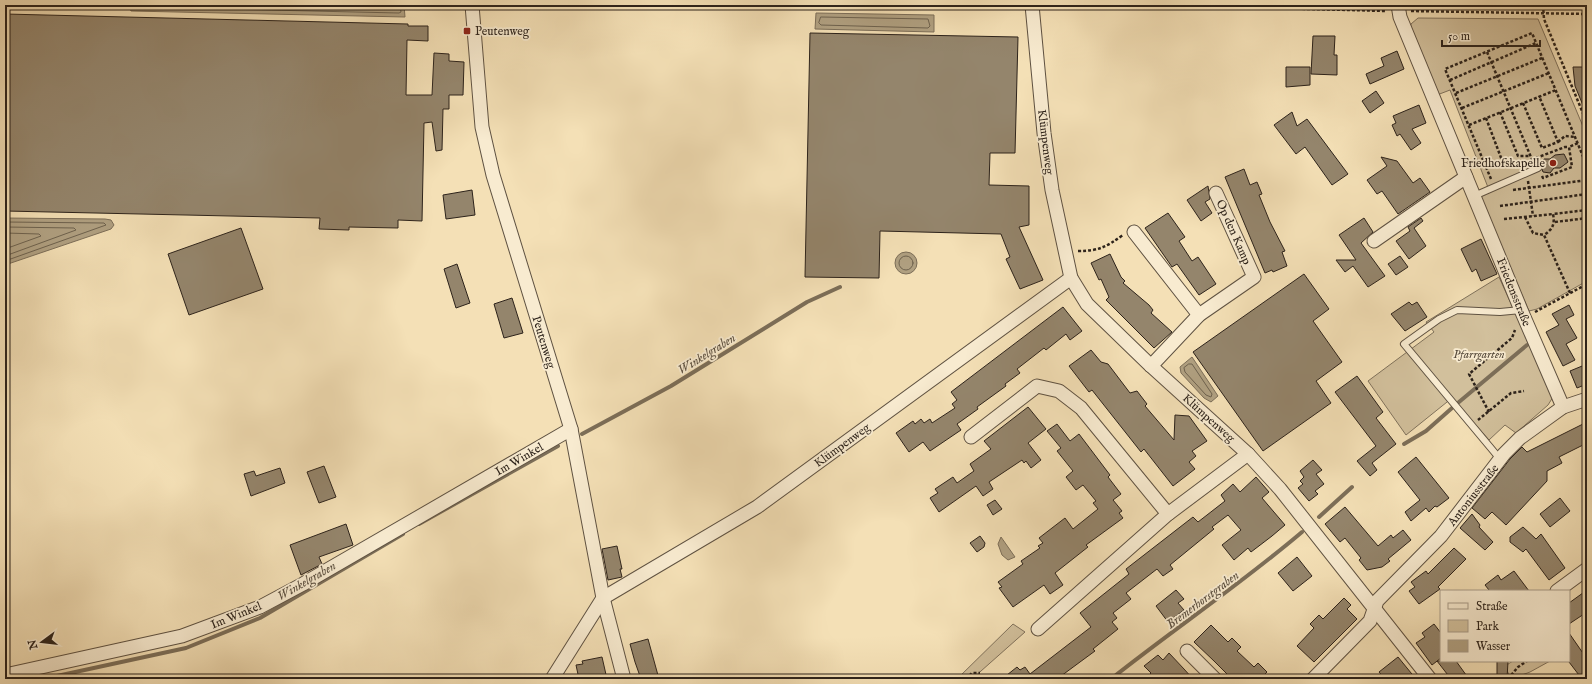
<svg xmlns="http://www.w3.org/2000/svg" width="1592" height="684" viewBox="0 0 1592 684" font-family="'IM FELL English',serif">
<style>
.green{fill:#d2c09c;stroke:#80725c}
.water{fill:#b0a081;stroke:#7c6e58}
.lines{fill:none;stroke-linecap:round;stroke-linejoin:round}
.shore{stroke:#6e624e;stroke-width:1}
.stream{stroke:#7c6e58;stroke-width:4}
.building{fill:#94856c;stroke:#2d231b}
.service-casing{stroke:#5f5242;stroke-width:8}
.minor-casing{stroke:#5f5242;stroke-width:15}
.path{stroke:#2d231b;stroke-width:2.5;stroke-dasharray:3 2;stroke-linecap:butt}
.service{stroke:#f8ebd0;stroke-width:6}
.minor{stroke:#f8ebd0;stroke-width:13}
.poi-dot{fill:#8f2418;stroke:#f8ebd0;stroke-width:1.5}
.labels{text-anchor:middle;stroke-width:3.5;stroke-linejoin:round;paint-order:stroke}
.poi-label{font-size:12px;fill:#2d231b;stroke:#f8ebd0;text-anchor:start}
.street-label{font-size:12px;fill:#2d231b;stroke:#f8ebd0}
.park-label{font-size:12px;font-style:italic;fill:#564a3b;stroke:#f8ebd0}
.water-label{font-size:13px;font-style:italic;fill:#5b4f3f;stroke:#f8ebd0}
</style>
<rect width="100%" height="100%" fill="#f4e0b6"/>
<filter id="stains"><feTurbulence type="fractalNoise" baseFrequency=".005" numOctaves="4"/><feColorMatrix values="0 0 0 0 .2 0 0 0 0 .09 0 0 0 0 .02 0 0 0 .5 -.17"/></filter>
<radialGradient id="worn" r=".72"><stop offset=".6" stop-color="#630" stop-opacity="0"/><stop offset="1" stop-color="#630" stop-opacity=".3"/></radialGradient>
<g class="green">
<path d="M1418,18L1538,19L1587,136V245L1585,246L1587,251V281L1537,309L1529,311L1478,194L1489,190L1450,90L1437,95L1410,31L1411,24Z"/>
<path d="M1499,277L1553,397L1548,405L1516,433L1505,425L1489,440L1452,398L1406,435L1368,381L1434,332L1426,322Z"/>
<path d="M1013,624L1025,632L972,679H957Z"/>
<path d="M1513,661H1550L1530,672L1511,679L1505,666Z"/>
</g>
<g class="water">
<path d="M129,5H404L405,17L131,11Z"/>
<path d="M816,13L934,15V32L815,29Z"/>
<path d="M5,218L105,219L111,220L114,225L111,229L5,265Z"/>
<circle cx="906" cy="263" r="11"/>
<path d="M1192,357L1218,396L1211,402L1204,398L1181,373L1180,367Z"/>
<path d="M1001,537L1015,557L1008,560L1002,555L998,544Z"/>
</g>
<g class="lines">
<g class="shore">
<path d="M133,5L136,7L399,13L401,12L400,5"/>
<path d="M253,5L393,8L395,5"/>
<path d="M821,17L928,19L930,26L928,28L821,25L819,23Z"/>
<path d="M5,222L104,223L106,225L5,261"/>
<path d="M5,227L74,228L76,230L5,256"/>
<path d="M5,233L39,234L41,236L5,249"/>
<circle cx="906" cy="263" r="7"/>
<path d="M1189,364H1192L1212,394L1211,397L1206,395L1185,372L1184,368Z"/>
</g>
<g class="stream">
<path d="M1459,402L1527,345"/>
<path d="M582,434L671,386L807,302L840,287"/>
<path d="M1404,444L1426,431L1452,408"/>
<path d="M1319,517L1352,487"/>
<path d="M419,524L558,446"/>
<path d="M43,679L186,648L260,618L403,534"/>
<path d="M1111,679C1174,629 1241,584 1302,532"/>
</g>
</g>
<g class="building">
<path d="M5,14L408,24V26H428V41L407,40L406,95H432L434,53L449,54V61L464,62L463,95H449V109H443L442,150L436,151L432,122L424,123L422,221L398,220V228L349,227V230L319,229L320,218L5,211Z"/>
<path d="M810,33L1018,37L1015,153H990L989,185L1029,186V225L1019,227L1043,280L1020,289L1006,259L1010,257L1001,234L880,231L879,278L805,277Z"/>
<path d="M1313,36H1335L1334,55H1337V75L1311,74Z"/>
<path d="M1397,51L1404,69L1370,84L1366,74L1384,66L1381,58Z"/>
<path d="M1286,67H1310V85L1286,87Z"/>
<path d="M1573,67H1587V115L1575,86Z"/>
<path d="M1376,91L1384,103L1370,113L1362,101Z"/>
<path d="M1419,105L1426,123L1412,129L1421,143L1411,150L1400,134L1397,136L1392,125L1396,123L1393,116Z"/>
<path d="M1292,112L1297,126L1307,119L1348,174L1332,185L1305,147L1296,154L1274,125Z"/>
<path d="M1564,154L1568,162L1560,168H1554L1550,173L1543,172L1540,164L1544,159H1550L1555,155Z"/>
<path d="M1381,157L1397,161L1413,183L1420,178L1430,192L1398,214L1382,191L1377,194L1367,180L1387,166Z"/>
<path d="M1244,169L1250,185L1257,182L1262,194L1259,195L1270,222L1285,251L1282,252L1287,266L1273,272L1272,270L1265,273L1225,177Z"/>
<path d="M1208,186L1210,199L1205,202L1212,213L1201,221L1187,200Z"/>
<path d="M472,190L475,215L446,219L443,195Z"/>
<path d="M1168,213L1185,237L1179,241L1192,261L1198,257L1216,284L1199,295L1177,264L1172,267L1145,228Z"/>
<path d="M1364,218L1373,232L1361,243L1385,276L1368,287L1353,266L1345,272L1336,260H1356L1339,235Z"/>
<path d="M1421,218L1423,221L1414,228L1426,246L1409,259L1396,241L1410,231L1408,227Z"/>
<path d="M241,228L263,289L189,315L168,254Z"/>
<path d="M1481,239L1497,274L1481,281L1476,269L1472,272L1461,249Z"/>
<path d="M1110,254L1121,277L1125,281L1123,283L1149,305L1153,310L1151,313L1172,332L1154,348L1106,300L1109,297L1101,279L1099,280L1091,263Z"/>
<path d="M1400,256L1408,267L1396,275L1388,264Z"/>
<path d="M457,264L470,303L456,308L444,269Z"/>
<path d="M1304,274L1329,309L1313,321L1342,362L1316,381L1331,403L1263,451L1193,352Z"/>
<path d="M512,298L523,333L504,338L494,304Z"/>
<path d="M1409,302L1412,305L1417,302L1427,317L1405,331L1391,314Z"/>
<path d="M1569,305L1574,315L1566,319L1577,338L1566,344L1575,360L1563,366L1546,332L1559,325L1552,314Z"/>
<path d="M1063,307L1082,331L1070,340L1066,334L1046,350L1044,348L1017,369L1020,373L1005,384L1006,386L977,407L978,409L957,424L961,430L930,451L923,442L909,452L896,433L913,421L915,424L921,419L924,423L930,419L932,423L955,408L952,404L957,400L951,392Z"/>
<path d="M1091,350L1101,362L1108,364L1130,393L1137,391L1147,404L1145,406L1174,440L1175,415L1189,416L1207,441L1192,451L1196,456L1189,462L1195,469L1173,486L1144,449L1141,452L1092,390L1089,392L1069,366Z"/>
<path d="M1587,364V384L1577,388L1570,371Z"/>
<path d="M1357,376L1383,412L1376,418L1396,444L1372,463L1377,470L1370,476L1357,461L1376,446L1335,392Z"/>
<path d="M1028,407L1046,429L1028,443L1041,460L1031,468L1026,461L1024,463L1022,460L989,482L993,489L983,496L976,486L939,512L930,498L938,493L935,489L953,477L957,483L974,471L970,464L991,449L984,441Z"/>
<path d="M1057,424L1070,441L1079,434L1110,475L1108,477L1121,494L1113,500L1122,511L1119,513L1123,518L1086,545L1088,547L1055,573L1063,585L1050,594L1044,585L1013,607L999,588L1002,587L998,582L1023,564L1021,561L1040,548L1038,546L1043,543L1039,538L1065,518L1073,529L1098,509L1093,503L1096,501L1083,485L1076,490L1066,477L1073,471L1057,451L1061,448L1047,431Z"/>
<path d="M1583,424L1584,426L1587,425V443L1559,457L1562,463L1547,471V481L1506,525L1492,512L1485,519L1472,508L1510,459L1522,447L1527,452Z"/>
<path d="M1416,457L1449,498L1437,507L1435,506L1429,512L1426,508L1411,521L1405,512L1420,500L1398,472Z"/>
<path d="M1313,460L1322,470L1316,474L1324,484L1315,491L1318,494L1309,501L1298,488L1303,484L1300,481L1304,477L1300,471Z"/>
<path d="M324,466L336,497L319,503L307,472Z"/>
<path d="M280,468L285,483L251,496L244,474L254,471L256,476Z"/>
<path d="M1256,477L1269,492L1262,498L1285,525L1272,536L1251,552L1248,548L1234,560L1222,545L1241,530L1228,515L1212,527L1214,529L1170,565L1173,569L1163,576L1157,569L1126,593L1131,599L1113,613L1117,618L1112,622L1118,629L1093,649L1095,651L1080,662L1057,679H1002L1017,667L1020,670L1025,667L1030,674L1091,627L1080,613L1129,574L1126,569L1193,517L1198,522L1225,501L1221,495L1233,484L1240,492Z"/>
<path d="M1560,498L1570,511L1550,527L1540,514Z"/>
<path d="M995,500L1002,509L993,515L987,505Z"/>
<path d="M1345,507L1378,546L1391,535L1393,538L1403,530L1411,540L1388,559L1390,561L1382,567L1367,570L1359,560L1361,558L1345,538L1340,542L1325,524Z"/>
<path d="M1472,514L1480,525L1479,527L1493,542L1485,550L1460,528Z"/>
<path d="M346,524L353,545L319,557L322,564L301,575L290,545Z"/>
<path d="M1523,527L1536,539L1541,534L1565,568L1549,580L1526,549L1523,552L1510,542V537Z"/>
<path d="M980,536L985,543L984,547L977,552L970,543Z"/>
<path d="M617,546L622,569H620L622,577L608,580L602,549Z"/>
<path d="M1454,548L1466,559L1438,587L1440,589L1419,604L1409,591L1415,587L1411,582L1426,571L1428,574Z"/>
<path d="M1297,557L1312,576L1293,591L1278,573Z"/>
<path d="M1514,571L1529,591H1487L1489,590L1485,585L1498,575L1501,580Z"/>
<path d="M1176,590L1184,599L1178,603L1184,610L1168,622L1156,606Z"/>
<path d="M1587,590V612L1569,624V603Z"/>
<path d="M1344,598L1351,605L1347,609L1357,619L1314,662L1297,646L1314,628L1310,624L1319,615L1323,619Z"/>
<path d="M1434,624L1441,633V658L1432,665L1416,643L1425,637L1422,633Z"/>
<path d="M1211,625L1228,642L1232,638L1241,647L1237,651L1254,667L1258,663L1267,672L1263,676L1266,679H1232L1214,661L1194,642Z"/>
<path d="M1569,633L1587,659V679H1582L1569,662Z"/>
<path d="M648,639L659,679H641L635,662L630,644Z"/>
<path d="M1169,653L1184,669L1193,679H1145L1151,673L1144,666L1158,655L1163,660Z"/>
<path d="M602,657L607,679H579L576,665L583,664L582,661Z"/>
<path d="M1398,657L1416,679H1385L1379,672Z"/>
<path d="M1437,661H1456L1469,679H1451Z"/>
<path d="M1497,661H1508L1507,679H1497Z"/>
</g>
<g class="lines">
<g class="service-casing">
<g id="service">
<path d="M1474,196L1538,168"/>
<path d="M1500,459L1404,344L1439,319L1457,310L1500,312L1521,310"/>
</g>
</g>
<g class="minor-casing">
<g id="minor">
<path d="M472,5L482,127L493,175L571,429L603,598L624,679"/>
<path d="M1032,5L1044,133L1052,190L1071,278L1087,304L1151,366L1248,454L1280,489L1430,679"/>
<path d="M1398,5L1400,17L1521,310L1563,407"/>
<path d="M1134,232L1199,315"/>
<path d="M1374,241L1466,177"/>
<path d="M1151,366L1199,315L1254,277L1216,193"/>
<path d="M971,437L1037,386L1059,391L1081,408L1168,514"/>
<path d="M1557,591L1587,569"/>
<path d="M1038,629L1168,514L1248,454"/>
<path d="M1187,651L1215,679"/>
<path d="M5,675L182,636L260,607L303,584L571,429"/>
<path d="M552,679L603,598L757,507L1071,278"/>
<path d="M1313,679L1370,621L1377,601L1441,536L1504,454L1520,438L1563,407L1587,399"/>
</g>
</g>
<g class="path">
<path d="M1157,5L1386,11"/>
<path d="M1543,5L1544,19L1587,123"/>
<path d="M1411,11L1587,14"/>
<path d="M1487,52L1533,162"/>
<path d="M1450,80L1536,43"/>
<path d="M1456,93L1542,58"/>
<path d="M1523,103L1542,148L1558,142L1539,96"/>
<path d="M1462,108L1549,73"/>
<path d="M1500,112L1518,156H1530"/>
<path d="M1486,118L1503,163"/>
<path d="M1469,125L1556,90"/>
<path d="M1558,142L1565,136L1575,137"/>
<path d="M1536,158L1565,147H1569"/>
<path d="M1542,176L1543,178L1572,167L1569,147L1578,143"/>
<path d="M1491,179L1445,69L1532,33L1587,166"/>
<path d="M1528,181L1533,216"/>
<path d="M1513,190L1587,180"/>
<path d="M1500,206L1587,194"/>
<path d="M1525,217L1533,233L1544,235"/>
<path d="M1504,219L1553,214"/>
<path d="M1555,222L1587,218"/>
<path d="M1078,251C1099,251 1106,247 1123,235"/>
<path d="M1570,293L1544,235C1553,229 1555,224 1553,214L1587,210"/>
<path d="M1535,312L1587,284"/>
<path d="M1489,412L1469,374L1512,338L1515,330"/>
<path d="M1478,420L1511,393L1524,391"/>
<path d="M966,679L972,673H980"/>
<path d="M1508,679L1518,667L1527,661"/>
</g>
<use href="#service" class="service"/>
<use href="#minor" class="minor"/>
</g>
<g class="poi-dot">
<rect x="463" y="27" width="8" height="8" rx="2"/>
<circle cx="1553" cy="163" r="4"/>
</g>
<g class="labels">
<g class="poi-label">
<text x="475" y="35">Peutenweg</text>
<text x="1545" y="167" text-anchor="end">Friedhofskapelle</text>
</g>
<g class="street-label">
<text transform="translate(1046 142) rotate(83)" y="4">Klümpenweg</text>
<text transform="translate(1234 232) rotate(66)" y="4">Op den Kamp</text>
<text transform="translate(1514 292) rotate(68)" y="4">Friedensstraße</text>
<text transform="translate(544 342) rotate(73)" y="4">Peutenweg</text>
<text transform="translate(1209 418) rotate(42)" y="4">Klümpenweg</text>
<text transform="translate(842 445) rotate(-36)" y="4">Klümpenweg</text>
<text transform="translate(519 459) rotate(-30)" y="4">Im Winkel</text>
<text transform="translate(1473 495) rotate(-52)" y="4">Antoniusstraße</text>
<text transform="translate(236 615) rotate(-22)" y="4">Im Winkel</text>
</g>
<g class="park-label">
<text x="1479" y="358">Pfarrgarten</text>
</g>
<g class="water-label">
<text transform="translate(706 353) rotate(-32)" y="5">Winkelgraben</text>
<text transform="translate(306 580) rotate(-30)" y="5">Winkelgraben</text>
<text transform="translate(1202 599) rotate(-37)" y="5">Bremerhorstgraben</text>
</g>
</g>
<rect width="1592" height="684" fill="none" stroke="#f4e0b6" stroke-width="20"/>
<rect x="6" y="6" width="1580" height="672" fill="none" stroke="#2d231b" stroke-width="2"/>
<rect x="10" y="10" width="1572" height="664" fill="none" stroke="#2d231b"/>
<rect x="1440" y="590" width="130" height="72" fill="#f8ebd0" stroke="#a79b88"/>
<rect x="1448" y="603" width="20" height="6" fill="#f8ebd0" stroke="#a79b88"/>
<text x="1476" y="610" font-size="12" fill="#2d231b">Straße</text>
<rect x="1448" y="620" width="20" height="12" fill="#d2c09c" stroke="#a79b88"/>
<text x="1476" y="630" font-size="12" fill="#2d231b">Park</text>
<rect x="1448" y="640" width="20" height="12" fill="#b0a081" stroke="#a79b88"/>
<text x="1476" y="650" font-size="12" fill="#2d231b">Wasser</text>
<g transform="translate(42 642) rotate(255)" stroke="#f8ebd0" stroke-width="3" paint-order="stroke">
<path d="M0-3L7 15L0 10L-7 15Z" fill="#2d231b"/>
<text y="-6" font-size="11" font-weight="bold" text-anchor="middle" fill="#2d231b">N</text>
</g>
<path d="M1442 40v6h98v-6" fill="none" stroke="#2d231b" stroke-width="2"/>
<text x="1448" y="40" font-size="12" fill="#2d231b" stroke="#f8ebd0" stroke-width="3" paint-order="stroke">50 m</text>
<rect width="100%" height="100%" filter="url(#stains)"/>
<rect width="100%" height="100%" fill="url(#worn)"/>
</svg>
